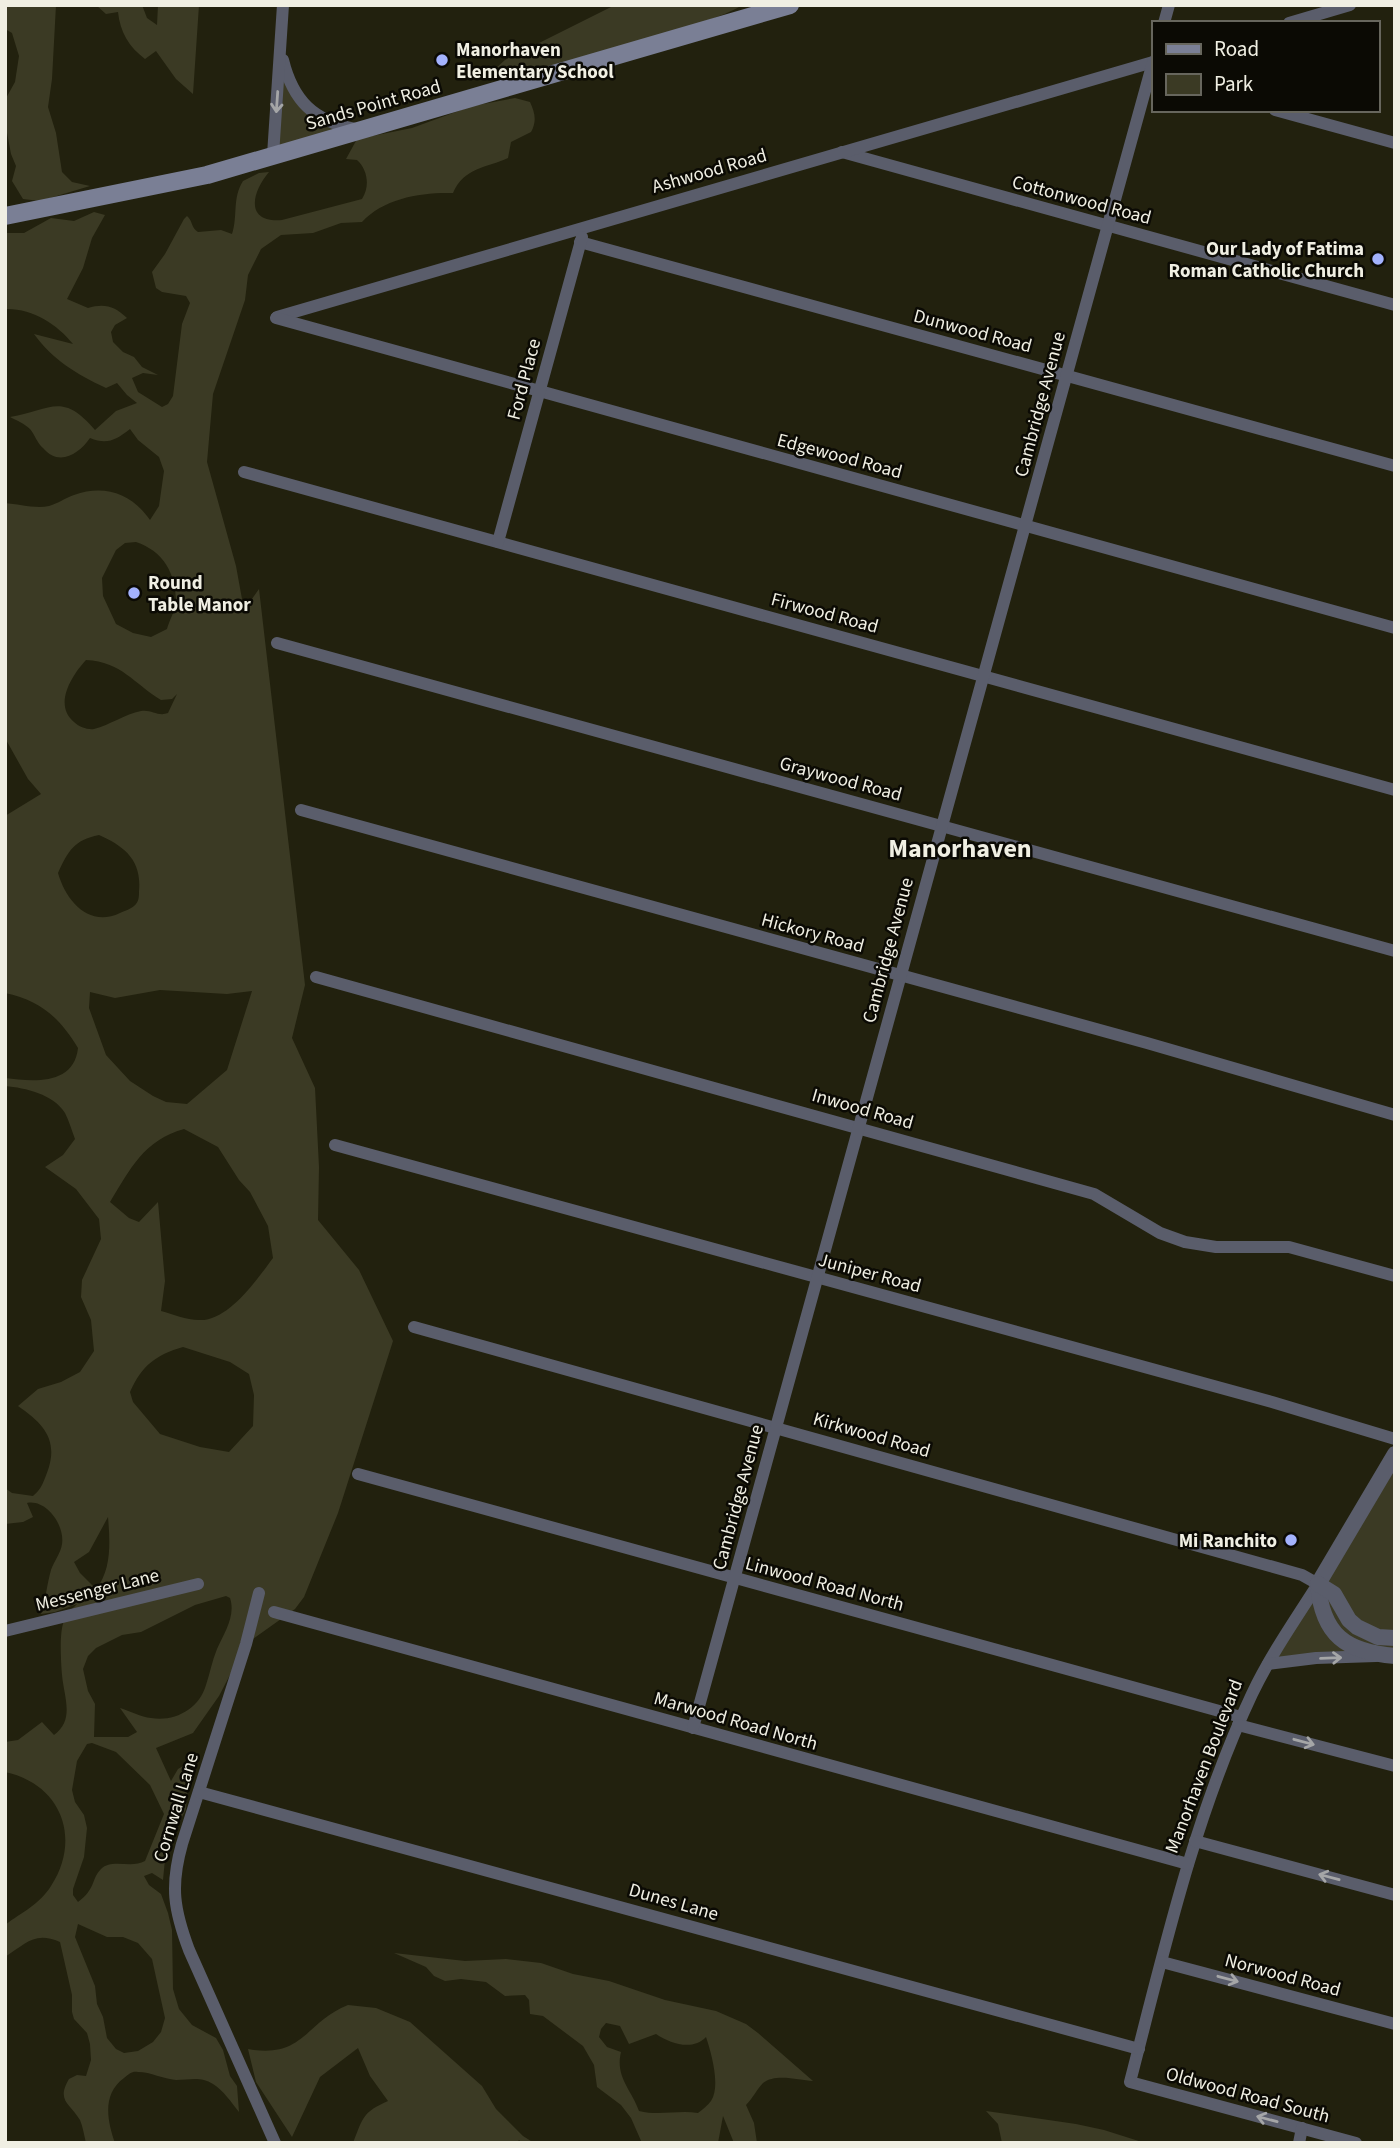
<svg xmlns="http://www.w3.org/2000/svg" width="1400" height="2148" viewBox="0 0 1400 2148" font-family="'Source Sans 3',sans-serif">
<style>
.green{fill:#3b3a24;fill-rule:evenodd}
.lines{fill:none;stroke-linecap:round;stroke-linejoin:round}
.minor{stroke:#5a5d6b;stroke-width:12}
.tertiary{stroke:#5a5d6b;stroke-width:16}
.secondary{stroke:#7a7f95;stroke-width:18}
.oneway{stroke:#a5a6a7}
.poi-dot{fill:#a3b2fd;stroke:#0b0a04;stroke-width:2.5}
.labels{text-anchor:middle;stroke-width:5;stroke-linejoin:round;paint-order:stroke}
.poi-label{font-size:19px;font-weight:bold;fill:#f0efe3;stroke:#0b0a04;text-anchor:start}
.street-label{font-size:19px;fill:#f0efe3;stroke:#0b0a04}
.district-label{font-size:26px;font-weight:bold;fill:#f0efe3;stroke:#0b0a04}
</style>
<rect width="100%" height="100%" fill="#22210e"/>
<g class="green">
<path d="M5,5H56L52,79L48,107L56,133L62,172L72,182L90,186L40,201L23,199L12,181L16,166L11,154L5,122V100L15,82L19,56L12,33L5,29Z"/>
<path d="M96,5H142L147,18L157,25L158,5H199L193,94L176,79L156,51L145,59C129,47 120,32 118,12L106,14Z"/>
<path d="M615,5H742C722,18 688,26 665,33C606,50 546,73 485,78L505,60Z"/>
<path d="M280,49L302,101L358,130L273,155Z"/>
<path d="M515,98L530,102C535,113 537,121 531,132L511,142L508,158C487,168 464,167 453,193C422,192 384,198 362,222L341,223L313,233L281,235L261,249L248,275L245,300L213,394L207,462L236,566L244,610L259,589L305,985L292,1038L315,1088L319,1167L318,1220L359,1270L393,1341L338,1513L304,1597L295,1609L246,1644L219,1696L193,1733L156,1748L171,1781L178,1769L185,1765L189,1770L186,1809L166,1849L163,1880L152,1873L144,1876L149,1885L161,1894L168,1913L172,1930L173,1989L179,2009L192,2025L216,2038L223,2050L230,2076L237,2086L239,2112C231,2102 224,2091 213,2084C201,2076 189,2080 176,2080C163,2079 151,2072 138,2072C132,2071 129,2074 124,2078C102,2094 107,2120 115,2143H86C84,2135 83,2127 80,2120C70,2103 56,2101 69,2079L77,2075L86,2076L91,2060L90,2044L87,2033L74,2019L72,2012V1995L60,1942C34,1931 26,1944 5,1957V1925C22,1912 39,1905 51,1886C82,1838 61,1784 5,1772V1742L18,1740L42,1722L54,1735C75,1720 64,1697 62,1675C61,1662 59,1632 64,1621C66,1614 72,1609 77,1604L55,1612L41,1614C46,1598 47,1584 51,1570C54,1561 61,1553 62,1544C65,1525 46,1499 27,1503L33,1517L23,1522L5,1524V1488L12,1493L33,1496C39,1491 42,1486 45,1478C60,1443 47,1426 18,1406L38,1389L61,1382L80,1372L94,1351L91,1320L81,1297L82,1280L101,1239L99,1219L76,1189L45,1167L63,1155L75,1139C72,1131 69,1121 65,1113C53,1094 26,1088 5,1086V1078C34,1082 74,1085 78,1048C60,1018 40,1000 5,993V816L41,794L28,779L5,738V503C18,504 36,509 49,506C57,504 65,498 74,495C105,484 132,494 150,520L159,506L164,471L159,457L138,440L130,429C116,440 107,445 90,438C79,454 59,467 43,448C37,443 35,435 30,429C25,424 16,420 10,417C51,410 62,391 95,430L116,411L137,403L127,395L117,383L106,388C76,374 53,360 34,334L73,344C57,324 32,308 5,309V233H24L51,218L74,221L94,212L105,215L92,238L83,268L67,299L88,308C104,303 115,306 127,318L115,325L111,332L113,342L123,352L134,357L142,367L158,375L143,373L132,378L138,392L162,407L168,404L173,396L182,324L190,303L186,296L162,292L156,288L152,272L165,254L184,219L187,216C193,221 191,228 198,232L221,230L232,234C238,216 232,198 243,181L259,173L269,172C252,192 244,223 282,220L362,199C370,187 368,170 357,160L346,159L357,139L412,128L472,106ZM136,542C163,551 176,573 176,602C175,611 169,621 167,629L151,637L133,633L116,624L103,596L102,578L116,550L125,543ZM86,660C122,662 133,683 161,700L172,699L177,694L168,713C158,717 151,709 141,711C125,714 110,725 94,729C88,730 79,727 74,722C53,705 72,675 86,660ZM99,835C124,846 142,860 139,891C139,897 139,902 134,906C131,909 124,911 120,913C89,928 66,901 58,873C68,851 74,840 99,835ZM160,990L227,994L252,991L227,1070L187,1104L166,1102L153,1096L130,1081L106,1055L89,1008L90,992L115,998ZM184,1129L218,1147L239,1180L250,1192L268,1226L273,1258C258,1278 228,1322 199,1320C186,1320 173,1314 161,1311L165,1281L158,1202L139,1222L129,1218L110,1202C130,1169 144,1140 184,1129ZM183,1347L230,1362L249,1374L254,1395L253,1426L229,1452L200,1447L160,1434L133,1402L130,1392C142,1365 156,1355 183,1347ZM108,1517C110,1541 112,1569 96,1589L80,1573L74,1562L89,1552ZM226,1596L230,1598C236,1616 224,1633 217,1649C212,1661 210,1673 206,1685C199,1709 175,1722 151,1718C141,1717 130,1711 120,1708L137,1732L128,1737H94L95,1704L88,1691L83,1669L88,1656L96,1648L122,1635L141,1632L195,1605ZM92,1743L116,1752L150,1785L164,1814L145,1861C131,1869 112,1858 101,1869C91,1879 96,1889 78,1902L73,1895V1889L84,1857L87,1828L84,1815L75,1802L72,1790L77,1761L87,1744ZM78,1924L107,1937H123L138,1943L152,1959L165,2018L161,2032L153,2042L138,2051L124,2053L116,2049L107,2038L103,2017L97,2004L95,1986L75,1937Z"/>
<path d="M1395,1455V1656L1268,1664Z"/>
<path d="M394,1953L465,1961L506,1959L541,1963L573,1974L609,1981L665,2000L716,2011L746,2024L758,2033L813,2081C799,2080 775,2073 763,2083C757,2089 753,2098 746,2105L754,2123L757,2143H734L723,2116L718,2143H642L631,2118L621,2105L597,2087L594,2065L583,2046L543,2016L530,2014L529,2000L525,1995L505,1996L486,1982L461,1979L445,1981L434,1976L426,1967ZM606,2023L620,2026L629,2044L656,2034C671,2044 693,2051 706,2037C711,2052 721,2086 711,2101C708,2105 702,2110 698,2113C678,2110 659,2116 639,2111C631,2089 615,2077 621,2052L607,2047L599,2037L601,2029Z"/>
<path d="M348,2005L376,2008L410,2022L482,2086L496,2109L523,2136L534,2143H522L519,2140L517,2143H353C363,2117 363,2112 388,2101L370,2076L358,2048L320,2077L292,2137L256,2082L248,2049C304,2059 305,2022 348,2005Z"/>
<path d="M986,2111L1076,2124L1104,2130L1145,2143H1002L998,2124Z"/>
</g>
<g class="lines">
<g class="minor">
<path d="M1164,23L1169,5"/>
<path d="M1289,23L1350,5"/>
<path d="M283,60C293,101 314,121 355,129"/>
<path d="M1275,110L1395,143"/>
<path d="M842,152L1395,305"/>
<path d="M273,155L283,5"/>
<path d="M580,242L1395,466"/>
<path d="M277,317L1153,62"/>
<path d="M276,318L1395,628"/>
<path d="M244,472L1395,790"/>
<path d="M498,542L582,237"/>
<path d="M277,643L1395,951"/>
<path d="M301,810L1147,1043L1395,1115"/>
<path d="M316,977L1094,1194L1160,1233L1185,1242L1216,1247H1289L1395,1276"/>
<path d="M335,1145L1272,1402L1395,1439"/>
<path d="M414,1327L1302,1575L1318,1584C1295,1620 1270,1656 1252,1694C1194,1817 1164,1951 1130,2082L1356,2143"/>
<path d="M358,1474L1241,1717"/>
<path d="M259,1593L246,1644L182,1844C170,1886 174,1910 189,1950L275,2143"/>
<path d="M274,1612L1188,1864"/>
<path d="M5,1631L198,1584"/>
<path d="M1268,1664L1316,1658L1376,1656"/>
<path d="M1238,1725L1395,1766"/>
<path d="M693,1728L1153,62"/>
<path d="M199,1792L1139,2049"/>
<path d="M1195,1841L1395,1895"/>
<path d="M1162,1962L1395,2024"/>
<path d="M1299,2143L1302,2128"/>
</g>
<g class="tertiary">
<path d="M1318,1584L1395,1454"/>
<path d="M1318,1584C1322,1635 1346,1652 1395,1656"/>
<path d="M1318,1584L1334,1594L1349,1620L1357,1627L1378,1637L1395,1638"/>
</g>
<path class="secondary" d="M5,216L207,175L790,5"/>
</g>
<defs><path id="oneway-shaft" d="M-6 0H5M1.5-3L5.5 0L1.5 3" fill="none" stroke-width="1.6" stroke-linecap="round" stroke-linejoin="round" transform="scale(1.75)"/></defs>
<g class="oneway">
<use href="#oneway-shaft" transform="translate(277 102) rotate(94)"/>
<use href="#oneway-shaft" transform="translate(1331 1658) rotate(-2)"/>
<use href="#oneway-shaft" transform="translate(1304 1742) rotate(15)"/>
<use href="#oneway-shaft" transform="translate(1329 1877) rotate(-165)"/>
<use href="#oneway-shaft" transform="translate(1228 1979) rotate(15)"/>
<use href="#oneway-shaft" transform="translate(1267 2119) rotate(-165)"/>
</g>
<g class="poi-dot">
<circle cx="442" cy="60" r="7"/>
<circle cx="1378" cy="259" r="7"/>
<circle cx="134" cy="593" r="7"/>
<circle cx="1291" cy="1540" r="7"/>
</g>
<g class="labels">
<g class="poi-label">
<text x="456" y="56">Manorhaven<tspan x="456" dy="22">Elementary School</tspan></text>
<text x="1364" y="255" text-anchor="end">Our Lady of Fatima<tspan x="1364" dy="22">Roman Catholic Church</tspan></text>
<text x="148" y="589">Round<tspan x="148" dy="22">Table Manor</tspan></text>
<text x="1277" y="1547" text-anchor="end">Mi Ranchito</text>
</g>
<g class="street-label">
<text transform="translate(373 104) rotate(-16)" y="7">Sands Point Road</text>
<text transform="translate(709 170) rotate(-16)" y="7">Ashwood Road</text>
<text transform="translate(1082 199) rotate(15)" y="7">Cottonwood Road</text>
<text transform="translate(973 330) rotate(15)" y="7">Dunwood Road</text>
<text transform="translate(523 379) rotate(-75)" y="7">Ford Place</text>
<text transform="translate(1039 404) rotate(-75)" y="7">Cambridge Avenue</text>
<text transform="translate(840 455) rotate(15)" y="7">Edgewood Road</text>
<text transform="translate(825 612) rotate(15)" y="7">Firwood Road</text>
<text transform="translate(841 778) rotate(15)" y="7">Graywood Road</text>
<text transform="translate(813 932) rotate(15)" y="7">Hickory Road</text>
<text transform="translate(887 950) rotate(-75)" y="7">Cambridge Avenue</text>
<text transform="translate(863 1108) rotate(16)" y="7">Inwood Road</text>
<text transform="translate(870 1272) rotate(15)" y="7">Juniper Road</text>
<text transform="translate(872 1434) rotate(16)" y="7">Kirkwood Road</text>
<text transform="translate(737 1497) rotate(-75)" y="7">Cambridge Avenue</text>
<text transform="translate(825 1583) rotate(15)" y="7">Linwood Road North</text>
<text transform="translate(97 1589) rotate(-14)" y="7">Messenger Lane</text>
<text transform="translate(736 1720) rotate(16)" y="7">Marwood Road North</text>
<text transform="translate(1203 1766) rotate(-69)" y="7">Manorhaven Boulevard</text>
<text transform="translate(175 1807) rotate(-73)" y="7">Cornwall Lane</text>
<text transform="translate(674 1901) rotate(16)" y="7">Dunes Lane</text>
<text transform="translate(1283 1974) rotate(15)" y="7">Norwood Road</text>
<text transform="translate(1248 2094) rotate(15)" y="7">Oldwood Road South</text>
</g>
<g class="district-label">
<text x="960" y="857">Manorhaven</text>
</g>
</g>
<rect width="1400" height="2148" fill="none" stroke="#f0efe3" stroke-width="14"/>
<rect x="1152" y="21" width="228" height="91" fill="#0b0a04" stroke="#67665d" stroke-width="2"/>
<rect x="1166" y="44" width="35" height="10" fill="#7a7f95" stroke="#67665d" stroke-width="2"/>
<text x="1214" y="56" font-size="21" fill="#f0efe3">Road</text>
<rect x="1166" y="74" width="35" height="21" fill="#3b3a24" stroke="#67665d" stroke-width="2"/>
<text x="1214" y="91" font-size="21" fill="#f0efe3">Park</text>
</svg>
